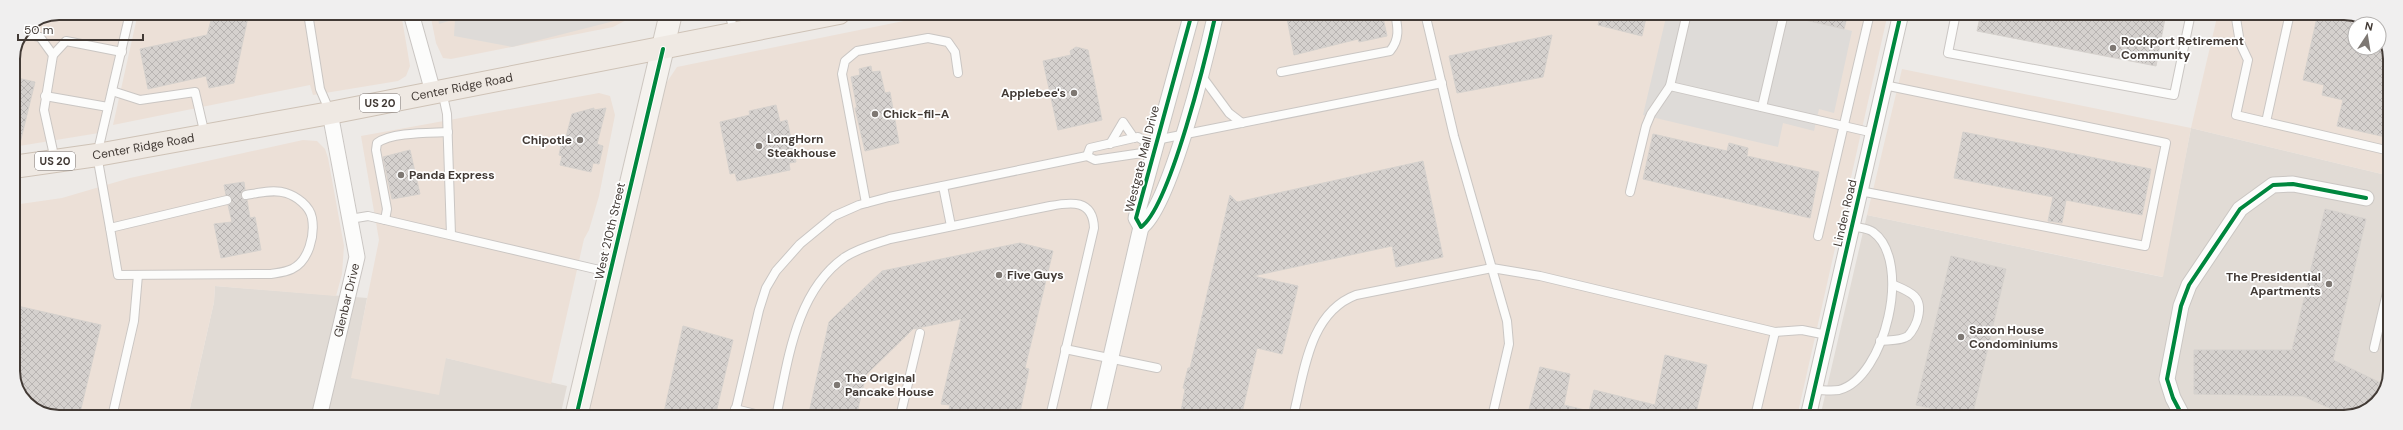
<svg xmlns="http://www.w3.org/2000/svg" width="2403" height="430" viewBox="0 0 2403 430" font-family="'DM Sans',sans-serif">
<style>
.residential{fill:#e1dbd5}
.commercial{fill:#ece0d7}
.parking{fill:#dedbd8}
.building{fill:url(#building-cross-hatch);stroke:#d5d1cd}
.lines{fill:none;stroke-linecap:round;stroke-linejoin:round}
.lane-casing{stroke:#cac6c3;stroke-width:10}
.street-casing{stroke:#cac6c3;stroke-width:17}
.secondary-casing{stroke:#cdc7c1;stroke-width:24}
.primary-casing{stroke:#cec2b6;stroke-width:24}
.lane{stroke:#fcfcfb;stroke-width:8}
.street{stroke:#fcfcfb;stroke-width:15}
.secondary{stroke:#f5f2ee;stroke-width:22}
.primary{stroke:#efe9e3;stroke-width:22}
.cycleway-casing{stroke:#fff;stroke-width:6}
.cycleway{stroke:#00873e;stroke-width:4}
.poi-dot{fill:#7e7873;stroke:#fff;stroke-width:1.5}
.labels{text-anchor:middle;stroke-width:3.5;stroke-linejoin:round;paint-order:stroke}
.shield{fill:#fff;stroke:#7b7572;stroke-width:1}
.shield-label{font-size:11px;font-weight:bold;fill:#423a35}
.poi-label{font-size:12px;font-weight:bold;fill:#423a35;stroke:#fff;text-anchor:start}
.street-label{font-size:12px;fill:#423a35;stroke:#fff}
.rim{fill:none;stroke:#423a35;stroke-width:2}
</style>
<defs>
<pattern id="building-cross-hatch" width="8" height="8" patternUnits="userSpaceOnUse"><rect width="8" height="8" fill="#d5d1ce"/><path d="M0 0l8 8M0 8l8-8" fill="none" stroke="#b8b4b2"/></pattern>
</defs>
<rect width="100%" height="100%" fill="#edeae7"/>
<g class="residential">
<path d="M2191,128L2390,176V377L2374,406L2344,417H1820L1867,215L2162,277Z"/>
<path d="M215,286L367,298L352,378L446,358L567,386L560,417H188L214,302Z"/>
</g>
<g class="commercial">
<path d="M59,13H127L99,133L13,147V59L26,27Z"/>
<path d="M138,13H401L410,66L406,76L398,81L313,95L310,85L113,125Z"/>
<path d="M430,13H634L632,17L613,27L451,59L443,58L436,43Z"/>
<path d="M943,13H1888L1797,417H586L665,85L677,67Z"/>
<path d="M2218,13H2350L2371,24H2355V48H2379L2390,53V176L2191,128L2163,277L1867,215L1902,69L2191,128Z"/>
<path d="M599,93L610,96L615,115L599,196L589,230L584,239L551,384L446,358L439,395L351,378L379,240L361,136Z"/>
<path d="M303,140L317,141L325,149L328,158L344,246L342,274L336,296L215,286L214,302L188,417H53L26,403L13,377V205L62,198L130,178Z"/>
</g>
<g class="parking">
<path d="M437,13H623L622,19L512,47L454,36L455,19L439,24Z"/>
<path d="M1667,13H1793V16L1852,31L1834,113L1819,109L1814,131L1783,123L1778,147L1643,115Z"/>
</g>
<g class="building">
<path d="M213,13H229L248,17L234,83L209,88L206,76L148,89L140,49L207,35Z"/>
<path d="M1286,13H1382L1387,36L1359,42L1358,39L1294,55Z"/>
<path d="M1601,13H1647L1642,36L1598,25Z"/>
<path d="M1801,13H1848L1844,29L1801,19Z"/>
<path d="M1981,13H2166L2156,66L1977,31Z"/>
<path d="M2318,13L2371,24H2355V48H2379V31L2390,53V138L2337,126L2343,100L2322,95L2324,85L2303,80Z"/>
<path d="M1552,35L1543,77L1457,93L1449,56Z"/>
<path d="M1076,47L1088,50L1102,120L1058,130L1043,61L1071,55L1070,51Z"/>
<path d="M871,66L872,72L880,71L885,93L890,92L899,143L865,151L855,108H857L851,77L860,75L859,69Z"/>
<path d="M13,77L35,82L18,151L13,150Z"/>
<path d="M776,105L780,122L787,120L796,162L789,163L790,170L737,181L735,173L730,174L720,122L750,115L749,111Z"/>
<path d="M594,108V110L606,108L597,144L603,146L599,164L593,163L591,172L560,165L562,156L559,155L563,136L566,137L572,114Z"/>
<path d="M1963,132L2151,169L2142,215L2066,200L2062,223L2048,221L2053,197L1954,178Z"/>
<path d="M1653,134L1727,151L1729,143L1748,148L1747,156L1819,172L1810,218L1643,179Z"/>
<path d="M410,150L420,194L392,199L383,157Z"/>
<path d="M1423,161L1443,257L1396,267L1392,246L1253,276L1298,286L1282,354L1257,348L1241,417H1180L1185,389L1183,388L1188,368H1190L1230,195L1237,202Z"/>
<path d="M244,182L245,190L241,193V196L247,200L250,218L255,217L261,250L221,258L214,224L232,222L228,205L232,199L226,195L224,185Z"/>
<path d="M2325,209L2366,219L2333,360L2385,385L2374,406L2347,416L2303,396L2194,394V350H2292Z"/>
<path d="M1020,243L1053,251L1025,368L1029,369L1019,417H947L950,405L941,404L961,319L913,329L866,375L856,417H827L809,413L829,322L882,271Z"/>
<path d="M1951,256L2006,269L1972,417L1916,405Z"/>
<path d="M13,305L101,325L79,417H53L26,403L13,377Z"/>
<path d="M683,326L733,340L715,417L700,414L699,417H663Z"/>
<path d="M1665,355L1707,365L1695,417H1527L1540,367L1570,374L1564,405L1589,411L1594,390L1655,405Z"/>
</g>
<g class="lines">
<g class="lane-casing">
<g id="lane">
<path d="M308,13L320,89L330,112"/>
<path d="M496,13L513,15L546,13"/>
<path d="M729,13L735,34"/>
<path d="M1425,13L1454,136L1507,321L1509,344L1492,417"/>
<path d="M1956,13L1948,53L2174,95L2191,13"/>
<path d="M2237,13L2236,18L2240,43L2248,60L2236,115L2390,151"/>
<path d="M23,34L40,37L53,55"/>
<path d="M1281,72L1390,51C1400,39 1398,28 1395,13"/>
<path d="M1201,75L1229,113L1242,123"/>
<path d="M1670,86L1874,133"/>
<path d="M112,91L140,100L195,92L205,135"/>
<path d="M442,91L447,114L451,235"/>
<path d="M45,96L108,107"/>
<path d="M1762,107L1784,13"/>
<path d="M2266,122L2290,13"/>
<path d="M1146,142L1142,153L1095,160L1087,156L1090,148L1138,137L1146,142L1442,83"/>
<path d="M1110,144L1123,122L1134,138"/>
<path d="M55,160L44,110L53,55L66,41L122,52"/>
<path d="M943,186L951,226"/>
<path d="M1860,191L2145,246L2166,143L1884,85"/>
<path d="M1630,192L1646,126L1651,114L1670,86L1687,13"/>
<path d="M227,200L110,228L118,275L271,274C277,273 286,272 292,269C309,261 315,235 312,218C310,206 296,196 286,193C274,189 258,193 246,195"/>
<path d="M866,203L842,74L845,61L857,51L928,38L948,42L955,52L958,73"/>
<path d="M350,219L368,216L608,272"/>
<path d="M385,220L387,209L376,150L377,143C392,132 429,133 448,132"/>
<path d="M110,228L97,155L130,13"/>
<path d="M1818,236L1870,13"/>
<path d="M1880,341C1889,340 1901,341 1908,336C1912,332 1917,323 1918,317C1923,297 1911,292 1894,285"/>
<path d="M2374,348L2390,280"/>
<path d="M1065,349L1157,368"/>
<path d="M1815,390C1822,390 1832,391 1839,390C1885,378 1913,261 1873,232C1868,228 1858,228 1852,226"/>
<path d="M735,409L768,417"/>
<path d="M112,417L134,321L138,275"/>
<path d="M734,417L759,310L766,288L776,271L800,244L834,216L859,205L889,197L1087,156"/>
<path d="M776,417C788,362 795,292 845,257C859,248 875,244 890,239L1050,206C1071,202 1093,199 1094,228L1050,417"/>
<path d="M900,417L920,333"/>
<path d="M1293,417C1304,375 1308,313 1356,295L1492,268L1540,276L1775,332L1802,330L1827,335"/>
<path d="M1755,417L1775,332"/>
</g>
</g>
<g class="street-casing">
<g id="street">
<path d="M411,13L433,92"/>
<path d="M1192,13L1136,218L1141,227C1170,207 1207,53 1216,13"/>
<path id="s1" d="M319,417L357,257L330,113"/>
<path d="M1097,417L1141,227"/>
<path d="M1808,417L1901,13"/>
<path d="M2183,417L2173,398L2167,379L2181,306L2189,285L2240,209L2273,185L2293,184L2366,198"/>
</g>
</g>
<g class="secondary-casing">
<path id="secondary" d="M576,417L671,13"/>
</g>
<g class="primary-casing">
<g id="primary">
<path id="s2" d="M13,167L97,155L330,113L839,13"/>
</g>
</g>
<use href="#lane" class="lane"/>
<use href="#street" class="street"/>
<use href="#secondary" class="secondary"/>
<use href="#primary" class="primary"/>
<g class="cycleway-casing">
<g id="cycleway">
<path d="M1192,13L1136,218L1141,227C1170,207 1207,53 1216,13"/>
<path d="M576,417L663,49"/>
<path d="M1808,417L1901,13"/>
<path d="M2183,417L2173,398L2167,379L2181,306L2189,285L2240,209L2273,185L2293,184L2366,198"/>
</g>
</g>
<use href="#cycleway" class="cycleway"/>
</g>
<g class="poi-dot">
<circle cx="2113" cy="48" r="4"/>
<circle cx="1074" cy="93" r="4"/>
<circle cx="875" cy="114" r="4"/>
<circle cx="580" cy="140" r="4"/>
<circle cx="759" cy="146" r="4"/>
<circle cx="401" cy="175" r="4"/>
<circle cx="999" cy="275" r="4"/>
<circle cx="2329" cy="284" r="4"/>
<circle cx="1961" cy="337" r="4"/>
<circle cx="837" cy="385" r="4"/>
</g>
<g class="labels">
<g class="shield">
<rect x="360" y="94" width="40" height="18" rx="3"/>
<rect x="35" y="152" width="40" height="18" rx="3"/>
</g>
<g class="shield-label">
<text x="380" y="107">US 20</text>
<text x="55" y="165">US 20</text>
</g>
<g class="poi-label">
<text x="2121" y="45">Rockport Retirement<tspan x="2121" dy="14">Community</tspan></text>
<text x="1066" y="97" text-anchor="end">Applebee's</text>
<text x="883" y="118">Chick-fil-A</text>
<text x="767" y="143">LongHorn<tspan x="767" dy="14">Steakhouse</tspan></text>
<text x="572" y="144" text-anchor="end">Chipotle</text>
<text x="409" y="179">Panda Express</text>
<text x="1007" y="279">Five Guys</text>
<text x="2321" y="281" text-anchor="end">The Presidential<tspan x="2321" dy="14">Apartments</tspan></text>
<text x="1969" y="334">Saxon House<tspan x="1969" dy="14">Condominiums</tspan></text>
<text x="845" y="382">The Original<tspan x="845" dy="14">Pancake House</tspan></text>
</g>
<g class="street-label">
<text dy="4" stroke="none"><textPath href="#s2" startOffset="456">Center Ridge Road</textPath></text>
<text dy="4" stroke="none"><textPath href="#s2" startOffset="132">Center Ridge Road</textPath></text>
<text transform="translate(1142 159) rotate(-76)" y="4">Westgate Mall Drive</text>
<text transform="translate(1845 213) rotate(-77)" y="4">Linden Road</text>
<text transform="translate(610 231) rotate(-77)" y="4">West 210th Street</text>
<text dy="4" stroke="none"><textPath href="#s1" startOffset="120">Glenbar Drive</textPath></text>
</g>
</g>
<path d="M0 0H2403V430H0ZM59 20H2344A39 39 0 0 1 2383 59V371A39 39 0 0 1 2344 410H59A39 39 0 0 1 20 371V59A39 39 0 0 1 59 20Z" fill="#f0efef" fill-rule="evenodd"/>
<path class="rim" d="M59 20H2344A39 39 0 0 1 2383 59V371A39 39 0 0 1 2344 410H59A39 39 0 0 1 20 371V59A39 39 0 0 1 59 20Z"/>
<g transform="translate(2367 36) rotate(12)"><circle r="19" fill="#ffffff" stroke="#b3b0ae"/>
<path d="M0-3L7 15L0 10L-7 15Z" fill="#7e7873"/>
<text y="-6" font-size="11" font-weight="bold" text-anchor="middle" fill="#423a35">N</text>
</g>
<path d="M18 34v6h125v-6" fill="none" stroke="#423a35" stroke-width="2"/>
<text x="24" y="34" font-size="12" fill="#423a35" stroke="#ffffff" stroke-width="3" paint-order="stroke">50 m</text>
</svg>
